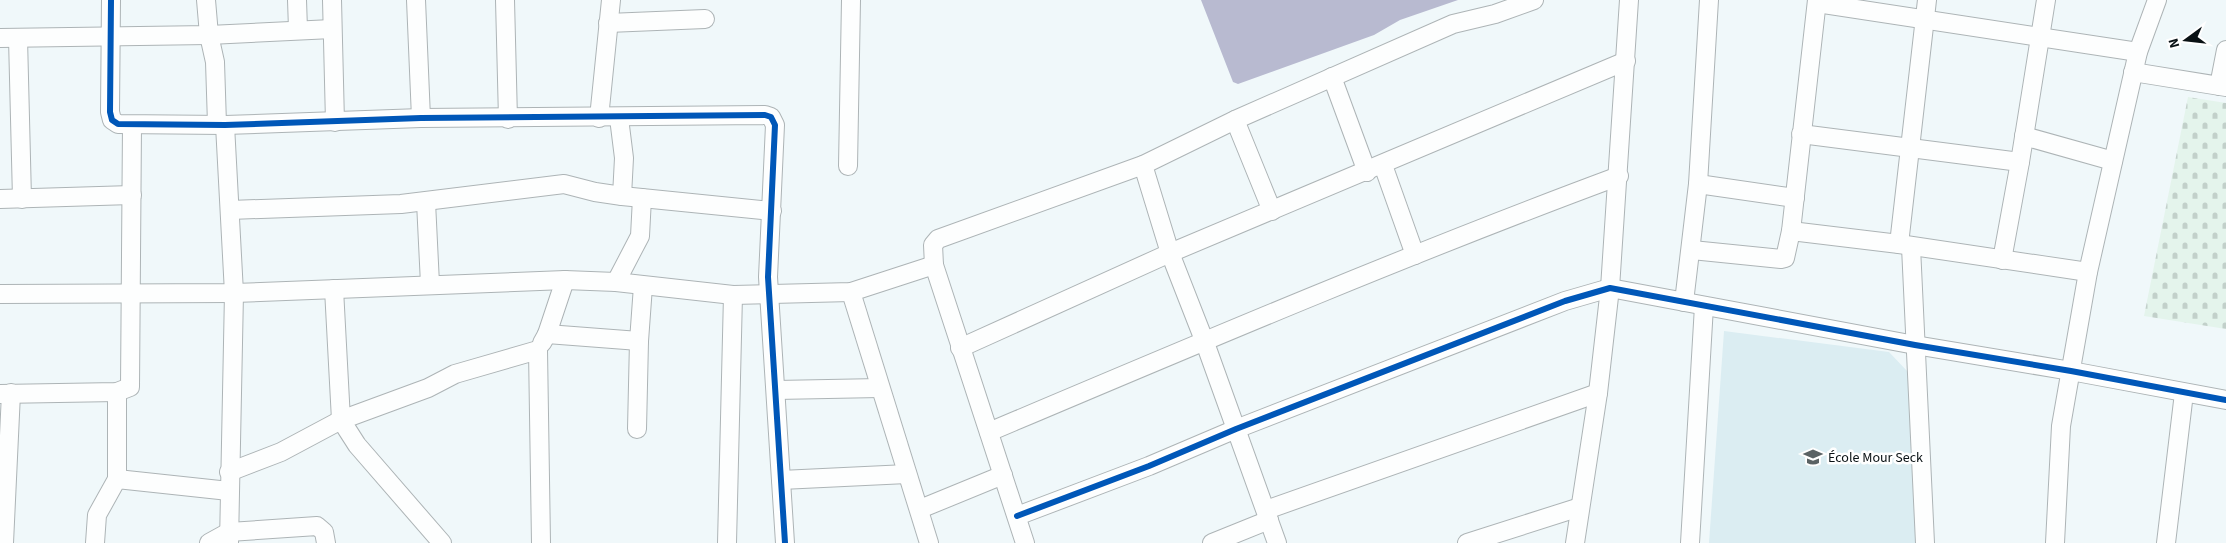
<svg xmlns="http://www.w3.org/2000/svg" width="2226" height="543" viewBox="0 0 2226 543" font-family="'Source Sans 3',sans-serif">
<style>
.built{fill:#dbedf2}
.cemetery{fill:url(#cemetery-stones)}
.water{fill:#b8bad0}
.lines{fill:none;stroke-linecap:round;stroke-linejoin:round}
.minor-casing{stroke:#adb4b6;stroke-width:20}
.minor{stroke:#fdfefe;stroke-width:18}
.cycleway-casing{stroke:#fff;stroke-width:9}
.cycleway{stroke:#0057b8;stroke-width:6}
.labels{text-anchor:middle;stroke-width:5;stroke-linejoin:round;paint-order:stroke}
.poi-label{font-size:14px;fill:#091114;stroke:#fff;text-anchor:start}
</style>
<defs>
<pattern id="cemetery-stones" width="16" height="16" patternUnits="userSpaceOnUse" patternTransform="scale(1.25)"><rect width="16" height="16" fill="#e4f4ec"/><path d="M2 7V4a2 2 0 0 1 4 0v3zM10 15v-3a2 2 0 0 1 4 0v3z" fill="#c2d0ca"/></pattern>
</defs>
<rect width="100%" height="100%" fill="#f0f8fa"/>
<path class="built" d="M1724,331L1889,352L1908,372L1916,543H1709Z"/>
<path class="cemetery" d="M2188,97L2226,103V329L2144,316Z"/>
<path class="water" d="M1201,0H1458L1400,20L1374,35L1238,84L1233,82Z"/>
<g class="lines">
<g class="minor-casing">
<g id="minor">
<path d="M111,0L110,112L112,120L118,124L225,125L421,118L765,115L771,117L775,125L768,277L785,543"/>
<path d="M206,0L209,35L215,62L217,124"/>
<path d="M297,0L298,29"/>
<path d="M332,0L335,122"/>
<path d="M416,0L421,118"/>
<path d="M505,0L508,119"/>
<path d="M1817,3L2138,52"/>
<path d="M608,23L705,19"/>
<path d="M0,38L209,35L332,29"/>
<path d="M18,38L22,199"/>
<path d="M2133,72L2226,87"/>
<path d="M1332,77L1367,172"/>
<path d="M2219,86L2226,50"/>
<path d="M599,118L611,0"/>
<path d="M619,118L624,158L622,196"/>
<path d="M1235,120L1272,211"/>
<path d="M225,125L234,293L229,543"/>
<path d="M1801,134L2020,162"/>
<path d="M2024,136L2113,161"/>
<path d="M1143,165L1170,253L1204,340L1277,543"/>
<path d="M1383,165L1415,255"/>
<path d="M848,166L851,0"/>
<path d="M1698,184L1795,198"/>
<path d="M0,199L132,195"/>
<path d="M426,202L430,284"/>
<path d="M230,210L401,204L564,184L595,192L622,196L772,211"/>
<path d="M1791,231L1899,244L2088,272"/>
<path d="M1899,244L1927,0"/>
<path d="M1911,247L1925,543"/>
<path d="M1692,250L1781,259L1785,258L1791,231L1817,0"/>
<path d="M2002,260L2020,162L2046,0"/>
<path d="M616,282L640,236L642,198"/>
<path d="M334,289L341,420L357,445L442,543"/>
<path d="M851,292L929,543"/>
<path d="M0,294L234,293L565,280L616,282L733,295L851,292L934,265"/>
<path d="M1684,302L1698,184L1709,0"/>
<path d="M547,334L639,341"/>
<path d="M542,343L547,334L565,280"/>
<path d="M960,348L1170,253L1626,61"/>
<path d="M776,390L880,388"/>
<path d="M0,394L117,392L130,387L132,125"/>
<path d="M637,429L639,341L643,286"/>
<path d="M989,432C1197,344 1406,255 1619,176"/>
<path d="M229,472L281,452L341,420L428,388L455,374L538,350L541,543"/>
<path d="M117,479V392"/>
<path d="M781,480L907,474"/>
<path d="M920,509L1003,475"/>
<path d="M1266,510L1598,393"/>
<path d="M1017,516L1149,466L1236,429L1565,301L1610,288L1915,345L2071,371L2226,400"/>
<path d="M4,543L11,393"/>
<path d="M95,543L97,515L117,479L229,491"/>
<path d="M209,543L229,532L317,526L324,532L326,543"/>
<path d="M727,543L733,295"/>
<path d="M1025,543L934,265L933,245L938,239L1143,165L1235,120L1453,24L1495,14L1534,0"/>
<path d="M1212,543L1269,520"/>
<path d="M1467,543L1580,507"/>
<path d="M1575,543L1598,393L1610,288L1629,0"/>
<path d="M1690,543L1704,306"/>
<path d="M2055,543L2061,426L2088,272L2138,52L2157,0"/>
<path d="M2166,543L2184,393"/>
</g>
</g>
<use href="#minor" class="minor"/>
<g class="cycleway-casing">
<g id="cycleway">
<path d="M111,0L110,112L112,120L118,124L225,125L421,118L765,115L771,117L775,125L768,277L785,543"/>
<path d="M1017,516L1149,466L1236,429L1565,301L1610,288L1915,345L2071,371L2226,400"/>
</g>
</g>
<use href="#cycleway" class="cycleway"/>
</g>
<defs>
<g id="school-bare" transform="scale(1.5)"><path d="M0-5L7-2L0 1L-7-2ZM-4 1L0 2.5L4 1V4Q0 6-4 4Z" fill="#5a6264" stroke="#fff" stroke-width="2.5" paint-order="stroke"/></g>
</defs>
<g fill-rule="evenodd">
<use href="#school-bare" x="1813" y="457"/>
</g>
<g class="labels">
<g class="poi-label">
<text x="1828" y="462">École Mour Seck</text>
</g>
</g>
<g transform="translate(2186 40) rotate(255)" stroke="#ffffff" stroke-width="4" paint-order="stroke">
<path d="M0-4L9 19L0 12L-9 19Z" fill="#091114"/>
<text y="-8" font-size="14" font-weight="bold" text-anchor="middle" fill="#091114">N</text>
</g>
</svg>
